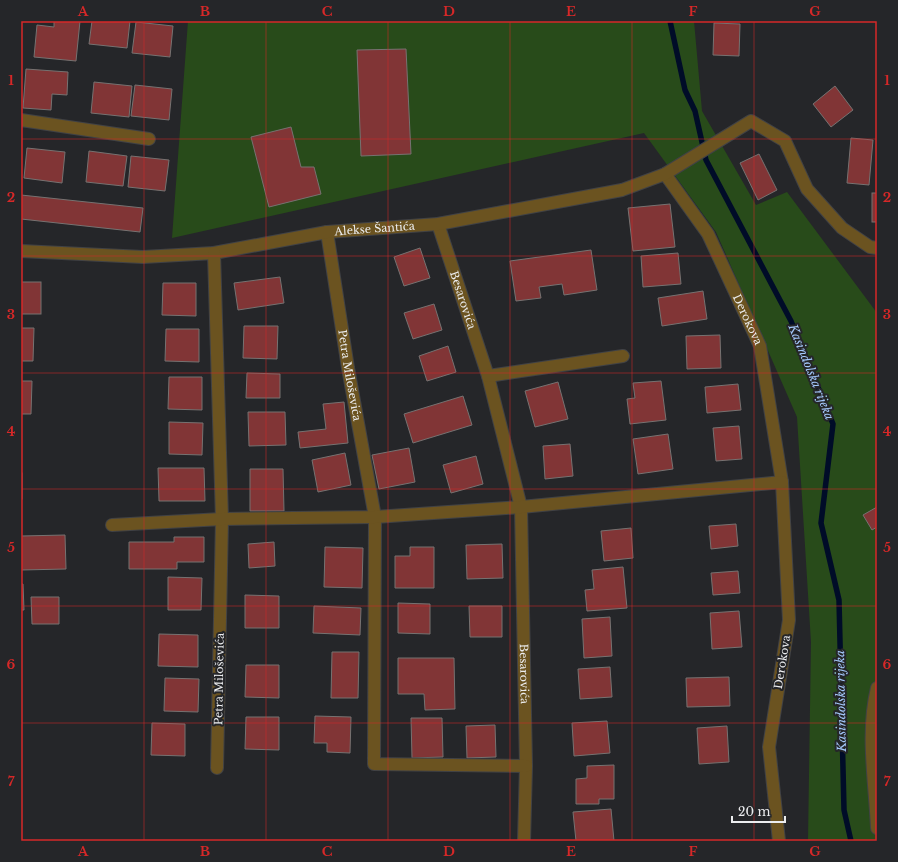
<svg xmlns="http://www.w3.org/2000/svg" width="898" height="862" viewBox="0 0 898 862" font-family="'Libre Baskerville',serif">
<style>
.green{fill:#284b1a}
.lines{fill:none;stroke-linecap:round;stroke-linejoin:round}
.stream{stroke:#000c28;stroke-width:5.5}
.building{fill:#813536;stroke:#767271}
.minor-casing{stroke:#414245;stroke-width:14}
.minor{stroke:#6b5320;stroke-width:12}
.grid{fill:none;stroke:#d62828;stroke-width:1;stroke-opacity:0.55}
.labels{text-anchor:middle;stroke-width:4;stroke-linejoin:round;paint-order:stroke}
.street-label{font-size:11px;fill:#ecedef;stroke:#252629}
.water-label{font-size:12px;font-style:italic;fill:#a3c7fa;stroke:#252629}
.neatline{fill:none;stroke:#d62828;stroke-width:1.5}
.grid-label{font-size:13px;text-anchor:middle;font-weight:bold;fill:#d62828}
</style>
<rect width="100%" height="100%" fill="#252629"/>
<path class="green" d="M188,21H694L702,111L756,205L787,192L877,313V841H808L811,642L797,417L716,232L644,133L172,238Z"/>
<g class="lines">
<path class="stream" d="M670,21L685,90L695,111L706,160L791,321L833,424L821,523L839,600L844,810L851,841"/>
</g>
<g class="building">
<path d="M54,21H80L76,61L34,57L37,25L54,27Z"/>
<path d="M92,21H130L127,48L89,44Z"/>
<path d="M136,22L173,26L170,57L132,53Z"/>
<path d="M714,23L740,24L739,56L713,55Z"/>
<path d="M406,49L411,154L361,156L357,50Z"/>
<path d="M26,69L68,72L67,95L52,94L51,110L23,108Z"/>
<path d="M94,82L132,86L129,117L91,113Z"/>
<path d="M135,85L172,89L169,120L131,116Z"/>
<path d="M835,86L853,110L831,127L813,104Z"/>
<path d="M291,127L301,167H314L321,194L269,207L251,137Z"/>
<path d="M851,138L873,140L869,185L847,183Z"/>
<path d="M27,148L65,152L62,183L24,178Z"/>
<path d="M89,151L127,156L123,186L86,182Z"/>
<path d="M759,154L777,190L758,200L740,163Z"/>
<path d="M131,156L169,160L165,191L128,187Z"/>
<rect x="872" y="193" width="5" height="29"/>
<path d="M21,195L143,208L140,232L21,219Z"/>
<path d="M670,204L675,247L633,251L628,208Z"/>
<path d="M420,248L430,278L404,286L394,257Z"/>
<path d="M591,250L597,290L564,295L562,284L539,287L541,298L516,301L510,261Z"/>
<path d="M678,253L681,284L643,287L641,256Z"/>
<path d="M280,277L284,303L238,310L234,283Z"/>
<rect x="21" y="282" width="20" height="32"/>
<path d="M163,283H196V316L162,315Z"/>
<path d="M703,291L707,319L662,326L658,298Z"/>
<path d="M434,304L442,330L413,339L404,313Z"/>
<path d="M244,326H278L277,359L243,358Z"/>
<path d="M21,328H34L33,361H21Z"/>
<path d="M166,329H199V362L165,361Z"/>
<path d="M720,335L721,368L687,369L686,336Z"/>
<path d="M448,346L456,372L427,381L419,356Z"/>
<path d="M247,373L280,374V398H246Z"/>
<path d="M169,377H202V410L168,409Z"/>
<path d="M21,381H32L31,414H21Z"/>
<path d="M661,381L666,420L630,424L627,399L635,398L633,383Z"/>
<path d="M558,382L568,419L535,427L525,391Z"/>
<path d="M738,384L741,410L707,413L705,387Z"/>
<path d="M463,396L472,425L413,443L404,414Z"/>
<path d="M344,402L348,443L300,448L298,432L326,429L323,404Z"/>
<path d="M248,412H285L286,445L249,446Z"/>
<path d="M169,422L203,423L202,455L169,454Z"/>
<path d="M739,426L742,459L716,461L713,428Z"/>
<path d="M668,434L673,469L638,474L633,439Z"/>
<path d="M570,444L573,476L545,479L543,446Z"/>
<path d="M409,448L415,482L379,489L372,455Z"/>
<path d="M345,453L351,485L318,492L312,460Z"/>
<path d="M476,456L483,484L451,493L443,465Z"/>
<path d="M158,468H204L205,501H159Z"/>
<path d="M250,469H283L284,511H250Z"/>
<rect x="21" y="473" width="1" height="26"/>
<path d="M877,507V527L872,530L863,515Z"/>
<path d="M736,524L738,546L711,549L709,526Z"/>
<path d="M631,528L633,558L604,561L601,531Z"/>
<path d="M65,535L66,569L21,570V536Z"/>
<path d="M174,537H204V562H177V569H129V542H174Z"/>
<path d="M274,542L275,566L249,568L248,544Z"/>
<path d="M502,544L503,578L467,579L466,545Z"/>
<path d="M325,547L363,548L362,588L324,587Z"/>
<path d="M410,547H434V588H395V556H410Z"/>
<path d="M623,567L627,608L587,611L585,590L594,589L592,570Z"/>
<path d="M738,571L740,593L713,595L711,573Z"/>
<path d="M168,577L202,578L201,610H168Z"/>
<path d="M21,584H23L24,610H21Z"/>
<path d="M245,595L279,596V628H245Z"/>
<path d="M31,597H59V624H32Z"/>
<path d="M398,603L430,604V634L398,633Z"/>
<path d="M314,606L361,608L360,635L313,633Z"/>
<path d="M469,606H502V637H470Z"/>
<path d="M739,611L742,647L712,649L710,613Z"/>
<path d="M610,617L612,656L584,658L582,619Z"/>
<path d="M159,634L198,635V667L158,666Z"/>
<path d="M332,652H359L358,698H331Z"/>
<path d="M398,658H454L455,709L425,710L424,694H398Z"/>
<path d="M246,665H279V698L245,697Z"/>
<path d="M610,667L612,697L580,699L578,669Z"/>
<path d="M729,677L730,706L687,707L686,678Z"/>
<path d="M165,678L199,679L198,712L164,711Z"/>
<path d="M315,716L351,717L350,753L327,752V743H314Z"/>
<path d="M246,717H279V750L245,749Z"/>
<path d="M411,718H442L443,757L412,758Z"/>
<path d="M607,721L610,753L574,756L572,723Z"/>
<path d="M152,723L185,724V756L151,755Z"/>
<path d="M495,725L496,757L467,758L466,726Z"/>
<path d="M727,726L729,762L699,764L697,728Z"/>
<path d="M614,765V799H599V804H576V779L587,778V766Z"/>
<path d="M611,809L614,841H576L573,812Z"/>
</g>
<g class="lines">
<g class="minor-casing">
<g id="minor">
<path d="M21,120L149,139"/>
<path id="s1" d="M665,174L708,234L760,346L782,482L789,620L769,747L779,841"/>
<path id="s2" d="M438,224L488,376L521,507L526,766L524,841"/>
<path id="s3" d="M327,232L348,368L375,517L374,764L526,766"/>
<path id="s4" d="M21,251L143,257L214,253L327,232L438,224L622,190L665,174L751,121L785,141L807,189L842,228L870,247L877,248"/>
<path d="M214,253L222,519L217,768"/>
<path d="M488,376L623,356"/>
<path d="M112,525L222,519L375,517L521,507L782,482"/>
<path d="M877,688C866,733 875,782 877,828"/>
</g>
</g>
<use href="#minor" class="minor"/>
</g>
<path class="grid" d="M144,21V841M266,21V841M388,21V841M510,21V841M632,21V841M754,21V841M21,139H877M21,256H877M21,373H877M21,489H877M21,606H877M21,723H877"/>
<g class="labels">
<g class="street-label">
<text dy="4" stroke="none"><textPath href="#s4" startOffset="356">Alekse Šantića</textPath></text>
<text dy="4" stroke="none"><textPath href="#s2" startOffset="80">Besarovića</textPath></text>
<text dy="4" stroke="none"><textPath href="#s1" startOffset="168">Derokova</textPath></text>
<text dy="4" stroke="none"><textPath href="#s3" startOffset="145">Petra Miloševića</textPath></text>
<text transform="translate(782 662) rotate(-81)" y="4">Derokova</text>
<text dy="4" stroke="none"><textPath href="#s2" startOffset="462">Besarovića</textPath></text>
<text transform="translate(219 679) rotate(-89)" y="4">Petra Miloševića</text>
</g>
<g class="water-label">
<text transform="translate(811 372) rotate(68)" y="4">Kasindolska rijeka</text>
<text transform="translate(841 701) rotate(-91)" y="4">Kasindolska rijeka</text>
</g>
</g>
<rect width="898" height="862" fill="none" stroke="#252629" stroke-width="44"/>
<path d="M732 816v6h53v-6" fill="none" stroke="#ecedef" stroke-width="2"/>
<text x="738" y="816" font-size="12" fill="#ecedef" stroke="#252629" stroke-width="3" paint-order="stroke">20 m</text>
<rect x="22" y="22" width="854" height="818" class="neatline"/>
<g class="grid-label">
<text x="83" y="16">A</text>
<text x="205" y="16">B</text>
<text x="327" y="16">C</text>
<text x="449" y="16">D</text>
<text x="571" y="16">E</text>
<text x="693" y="16">F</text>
<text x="815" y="16">G</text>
<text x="11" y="85">1</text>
<text x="887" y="85">1</text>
<text x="11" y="202">2</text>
<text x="887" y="202">2</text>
<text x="11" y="319">3</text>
<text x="887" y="319">3</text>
<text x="11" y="436">4</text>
<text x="887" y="436">4</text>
<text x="11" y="552">5</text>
<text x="887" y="552">5</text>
<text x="11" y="669">6</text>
<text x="887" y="669">6</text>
<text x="11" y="786">7</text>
<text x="887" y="786">7</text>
<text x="83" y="856">A</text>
<text x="205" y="856">B</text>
<text x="327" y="856">C</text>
<text x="449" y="856">D</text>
<text x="571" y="856">E</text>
<text x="693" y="856">F</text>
<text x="815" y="856">G</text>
</g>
</svg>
